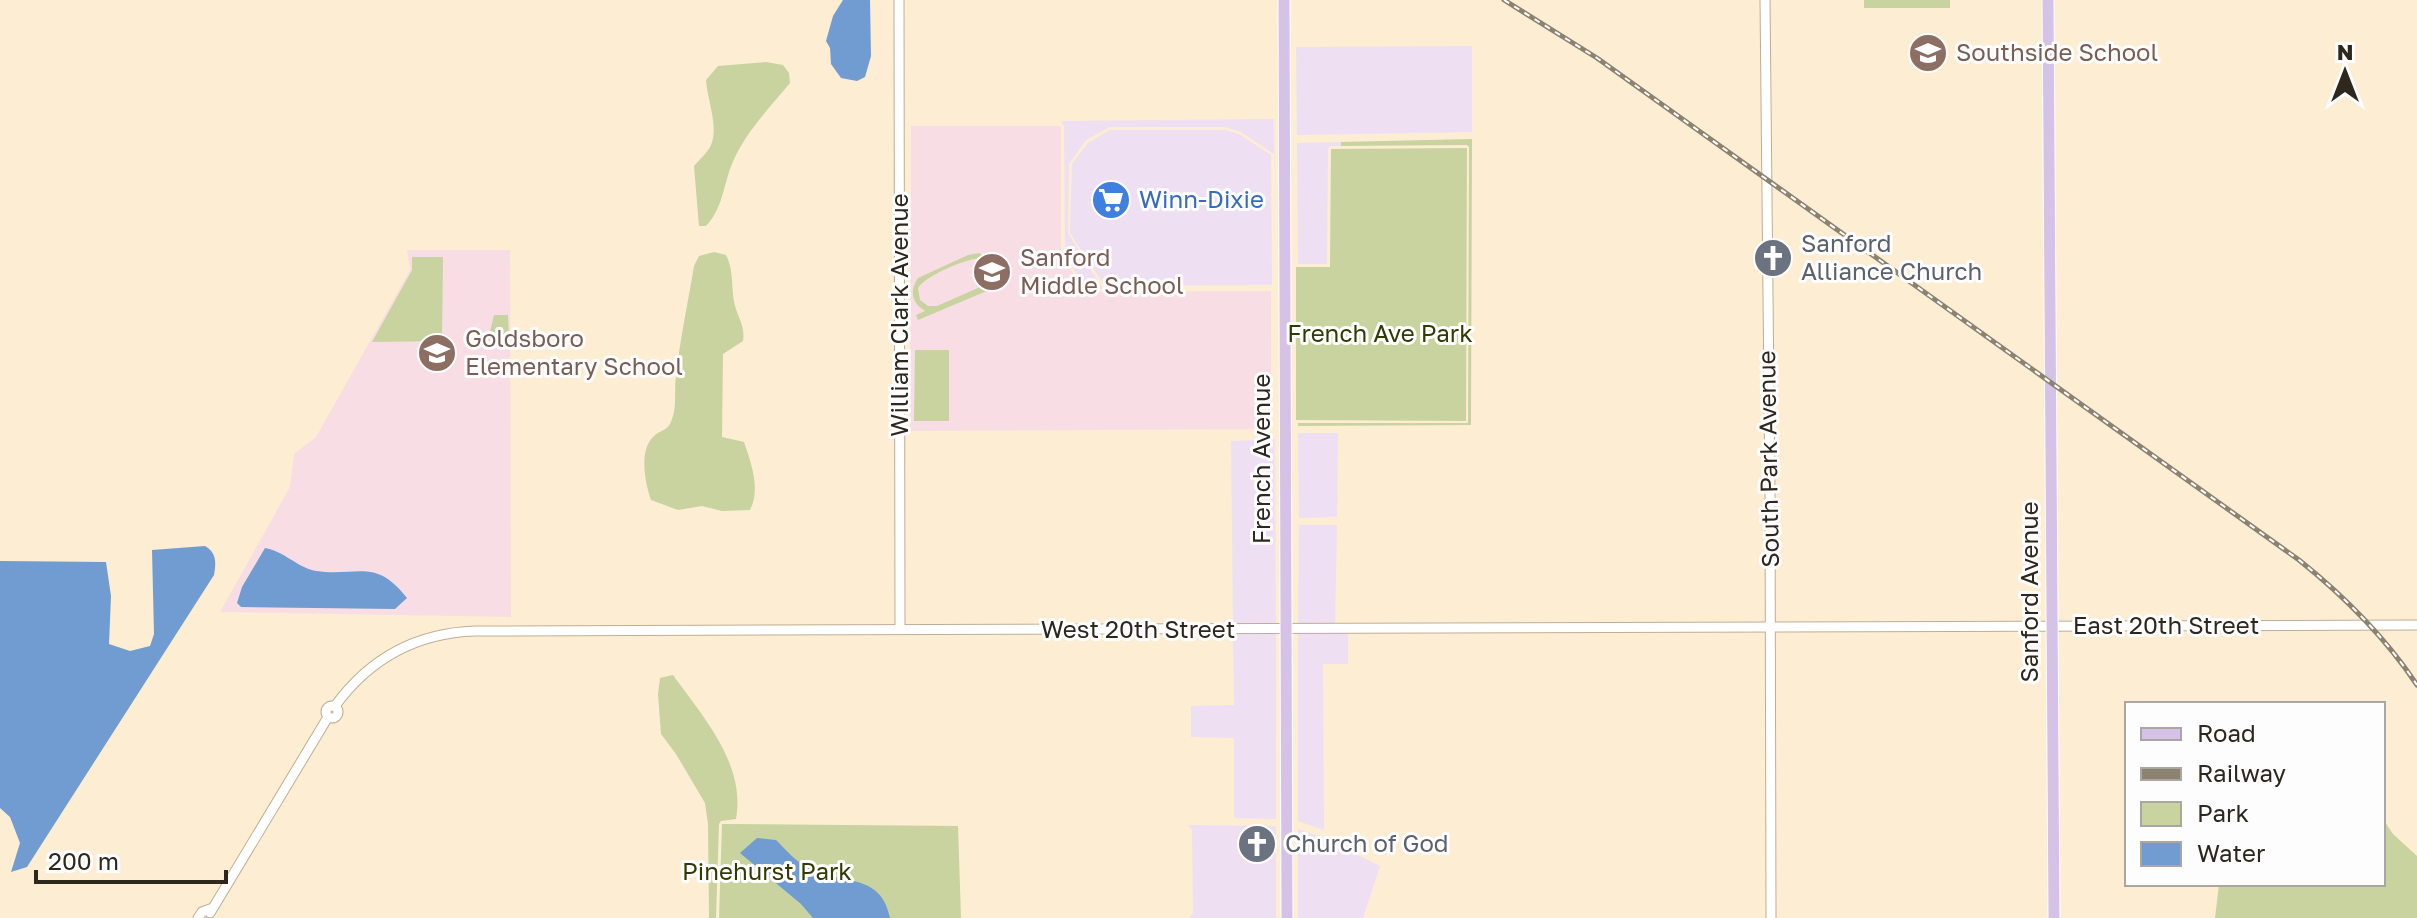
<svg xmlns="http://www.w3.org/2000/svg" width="2417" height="918" viewBox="0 0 2417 918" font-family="'Golos Text',sans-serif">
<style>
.commercial{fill:#efdff2}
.education{fill:#f8dee4}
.green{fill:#c8d3a0;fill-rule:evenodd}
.water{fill:#709cd1}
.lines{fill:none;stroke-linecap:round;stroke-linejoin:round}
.minor-casing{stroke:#beae95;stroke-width:11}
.major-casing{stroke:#fff;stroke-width:13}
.minor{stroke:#fff;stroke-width:9}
.major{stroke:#d6c2e7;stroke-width:11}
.rail-casing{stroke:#8c8270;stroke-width:5}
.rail{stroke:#fdfdfd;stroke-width:2;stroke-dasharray:6;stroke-linecap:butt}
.labels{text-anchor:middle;stroke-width:6;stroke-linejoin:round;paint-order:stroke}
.education-label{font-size:24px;fill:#785e54;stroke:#fdfdfd;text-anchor:start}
.shop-label{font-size:24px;fill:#366cbe;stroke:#fdfdfd;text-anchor:start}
.worship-label{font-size:24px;fill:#5b616d;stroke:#fdfdfd;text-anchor:start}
.street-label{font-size:24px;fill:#2d271d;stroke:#fdfdfd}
.park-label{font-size:24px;fill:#333b05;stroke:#fdfdfd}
</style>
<rect width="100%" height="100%" fill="#fdedd3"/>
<g class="commercial">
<path d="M1472,46V132L1297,135L1296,47Z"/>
<path d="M1274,119L1275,228L1274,154L1241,132L1225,127H1110L1086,140L1069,164L1068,233L1103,289H1086L1065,255L1064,126L1061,121Z"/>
<path d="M1110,130H1225L1239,134L1271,155L1272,285L1105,286L1070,233L1072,164L1088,143Z"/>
<path d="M1341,142V146H1330L1328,149L1327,264H1298L1297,143Z"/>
<path d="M1298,433H1338L1337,517L1299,518Z"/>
<path d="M1275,439L1276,626H1233L1231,441Z"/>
<path d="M1299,525H1337L1335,626H1298Z"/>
<path d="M1276,633V819L1234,818V738L1191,737V706L1234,705L1233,634Z"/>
<path d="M1298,633H1348V664H1323L1324,830L1298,821Z"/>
<path d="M1188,825L1276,826V918H1189L1193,913L1192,830Z"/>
<path d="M1298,829L1326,839L1380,866L1363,918H1298Z"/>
</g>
<g class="education">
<path d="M911,126H1061V254L1085,292L1271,291V429L910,431Z"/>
<path d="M407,250H510L511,617L220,612L290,487L294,454L316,437L410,270Z"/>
</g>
<g class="green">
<rect x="1864" y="0" width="86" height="8"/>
<path d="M766,62L783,65L789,73L790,83C770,107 744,134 732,164C723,186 723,208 706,226H699L694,166C699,160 708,152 711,145C719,127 707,99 706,80L718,66Z"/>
<path d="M1472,139L1471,425L1298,426V423H1468L1469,147L1467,145L1341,146V142Z"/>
<path d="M1467,148L1466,421L1296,420V267H1330L1331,149Z"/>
<path d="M714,252L726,255C735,273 730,290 736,309C740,321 745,328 743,341L723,354L722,437L744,442C751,463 761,489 750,510L722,511L702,506L678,510L651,500C645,482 638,449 655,435C663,429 669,430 672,419C677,407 674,390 676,376C680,339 688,303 694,266L699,256Z"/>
<path d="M979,253L994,261L998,271L997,281L1006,277L1008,282L918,320L916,315L925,311C912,303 909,291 918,278L968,255ZM982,258L992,270L987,284L937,306H928L920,300L918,288C925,276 967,258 982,258Z"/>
<path d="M412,257H443L442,341L372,342L412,270Z"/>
<path d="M494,315H508L509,340H488Z"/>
<path d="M915,350H949V421H914Z"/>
<path d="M673,675C703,717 746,764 736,819L721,821L719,824L716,918H709L708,824L705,803L676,754L661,734L658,694L660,678Z"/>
<path d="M2383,819L2393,834L2417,856V918H2215L2219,884H2383Z"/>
<path d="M722,824L958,826L961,918H719Z"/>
</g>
<g class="water">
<path d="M843,0H870L871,56L865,77L857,81L841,78L831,64L830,48L826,41L833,16Z"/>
<path d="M205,546C217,553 216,563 214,575L27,867L11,872L20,843L10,817L0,808V561L106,562L111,596L109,644L130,651L150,646L154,634L152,550Z"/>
<path d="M265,548C284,551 298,568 316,571C358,577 375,557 407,598L395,609L241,607L237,603L242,587Z"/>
<path d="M757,838L776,840C788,852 795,861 810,869C842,885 881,872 890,918H813L801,904L740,853Z"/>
</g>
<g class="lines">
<g class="minor-casing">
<g id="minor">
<path d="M899,0L900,629"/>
<path d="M1765,0L1770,493L1771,918"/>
<circle cx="332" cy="712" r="6"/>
<path d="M335,706C370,658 416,633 475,631L2417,625"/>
<path d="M210,913L328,717"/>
<path d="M198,918L202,912L210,909"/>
</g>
</g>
<g class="major-casing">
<g id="major">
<path d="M1284,0L1287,918"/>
<path d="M2048,0L2054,918"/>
</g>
</g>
<use href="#minor" class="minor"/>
<use href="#major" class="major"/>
<g class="rail-casing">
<path id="rail" d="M1504,0L1597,58L2299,560C2344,596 2385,637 2417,685"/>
</g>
<use href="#rail" class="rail"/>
</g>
<defs>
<g id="school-disc" transform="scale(2)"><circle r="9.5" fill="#8d6e63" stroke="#fdfdfd"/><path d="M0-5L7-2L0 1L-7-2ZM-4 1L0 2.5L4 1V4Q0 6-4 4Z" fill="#fff"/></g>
<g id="supermarket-disc" transform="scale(2)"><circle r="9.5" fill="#3f7fe0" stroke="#fdfdfd"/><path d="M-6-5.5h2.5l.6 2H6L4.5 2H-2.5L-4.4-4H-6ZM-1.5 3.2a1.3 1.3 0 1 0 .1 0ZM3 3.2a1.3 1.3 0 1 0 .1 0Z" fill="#fff"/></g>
<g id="church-disc" transform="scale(2)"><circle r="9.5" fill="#6b7280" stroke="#fdfdfd"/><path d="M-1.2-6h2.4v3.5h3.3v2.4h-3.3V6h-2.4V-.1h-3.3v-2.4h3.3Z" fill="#fff"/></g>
</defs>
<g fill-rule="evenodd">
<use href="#school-disc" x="1928" y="53"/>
<use href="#supermarket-disc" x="1111" y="200"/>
<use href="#church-disc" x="1773" y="258"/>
<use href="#school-disc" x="992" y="272"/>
<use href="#school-disc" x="437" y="353"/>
<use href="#church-disc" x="1257" y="844"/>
</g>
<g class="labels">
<g class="education-label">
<text x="1956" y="61">Southside School</text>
<text x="1020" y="266">Sanford<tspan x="1020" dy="28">Middle School</tspan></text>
<text x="465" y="347">Goldsboro<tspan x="465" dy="28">Elementary School</tspan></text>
</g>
<g class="shop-label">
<text x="1139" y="208">Winn-Dixie</text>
</g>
<g class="worship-label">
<text x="1801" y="252">Sanford<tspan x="1801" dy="28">Alliance Church</tspan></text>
<text x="1285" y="852">Church of God</text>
</g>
<g class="street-label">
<text transform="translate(900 315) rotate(-90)" y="8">William Clark Avenue</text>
<text transform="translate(1262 459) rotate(-90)" y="8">French Avenue</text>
<text transform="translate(1769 459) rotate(-91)" y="8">South Park Avenue</text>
<text transform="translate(2030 592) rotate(-90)" y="8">Sanford Avenue</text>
<text x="2166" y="634">East 20th Street</text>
<text x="1138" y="638">West 20th Street</text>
</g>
<g class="park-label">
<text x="1380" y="342">French Ave Park</text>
<text x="767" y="880">Pinehurst Park</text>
</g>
</g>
<rect x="2125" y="702" width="260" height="184" fill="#fdfdfd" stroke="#aaa7a3" stroke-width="2"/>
<rect x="2141" y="728" width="40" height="12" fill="#d6c2e7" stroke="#aaa7a3" stroke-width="2"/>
<text x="2197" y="742" font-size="24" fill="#2d271d">Road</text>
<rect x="2141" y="768" width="40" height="12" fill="#8c8270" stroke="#aaa7a3" stroke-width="2"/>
<text x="2197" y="782" font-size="24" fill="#2d271d">Railway</text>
<rect x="2141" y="802" width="40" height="24" fill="#c8d3a0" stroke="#aaa7a3" stroke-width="2"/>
<text x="2197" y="822" font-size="24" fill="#2d271d">Park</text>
<rect x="2141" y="842" width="40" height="24" fill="#709cd1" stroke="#aaa7a3" stroke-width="2"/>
<text x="2197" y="862" font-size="24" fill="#2d271d">Water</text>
<g transform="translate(2345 72)" stroke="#fdfdfd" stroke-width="6" paint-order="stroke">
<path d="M0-6L14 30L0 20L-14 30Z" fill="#2d271d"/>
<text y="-12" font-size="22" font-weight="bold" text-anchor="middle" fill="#2d271d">N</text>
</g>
<path d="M36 870v12h190v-12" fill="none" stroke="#2d271d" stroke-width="4"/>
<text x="48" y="870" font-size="24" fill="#2d271d" stroke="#fdfdfd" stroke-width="6" paint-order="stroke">200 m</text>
</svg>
